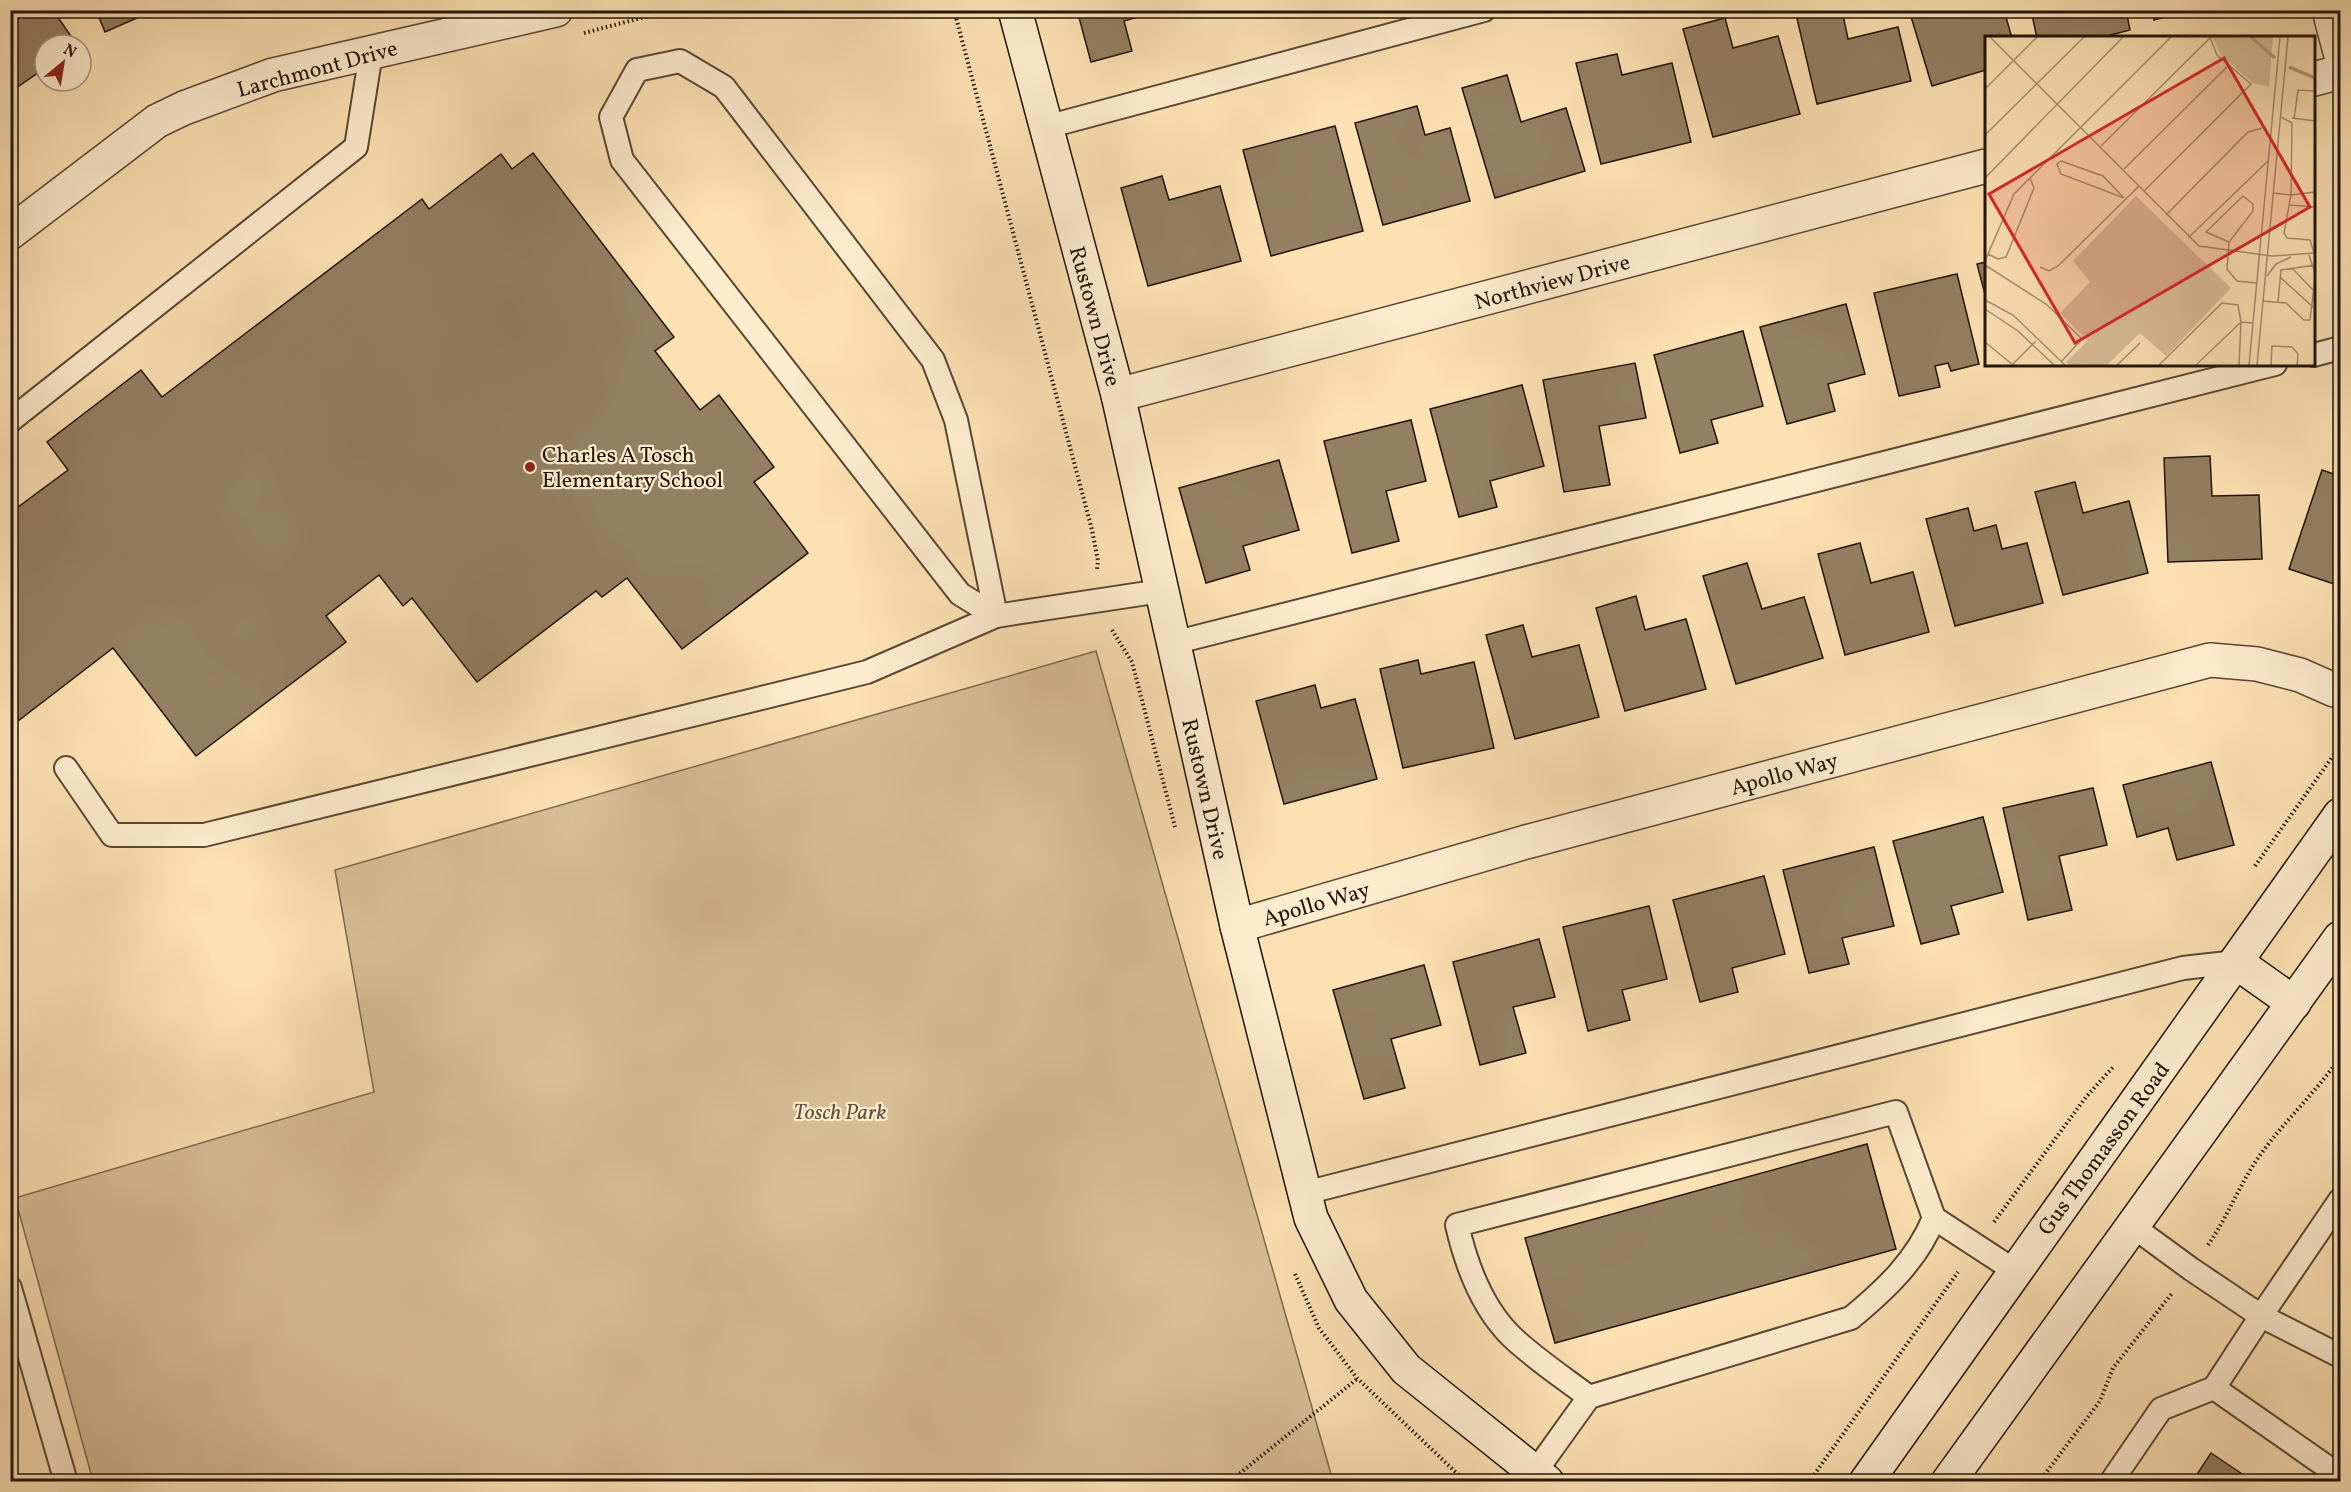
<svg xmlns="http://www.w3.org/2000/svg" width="2351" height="1492" viewBox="0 0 2351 1492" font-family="Vollkorn,serif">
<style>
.green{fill:#d7be96;stroke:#7c6950;stroke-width:1.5}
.building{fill:#937f62;stroke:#22140a;stroke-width:1.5}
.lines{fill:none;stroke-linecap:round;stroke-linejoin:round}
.lane-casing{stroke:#584734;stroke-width:26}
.street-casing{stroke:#584734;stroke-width:36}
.secondary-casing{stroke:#22140a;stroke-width:36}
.path{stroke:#22140a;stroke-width:4;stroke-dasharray:1.5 3;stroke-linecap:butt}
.lane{stroke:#fdecce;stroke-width:22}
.street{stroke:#fdecce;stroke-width:33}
.secondary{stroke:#fdecce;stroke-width:33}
.poi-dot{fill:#8f2418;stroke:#fdecce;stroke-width:2}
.labels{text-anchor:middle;stroke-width:4.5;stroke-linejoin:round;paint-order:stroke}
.street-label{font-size:22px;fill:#22140a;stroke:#fdecce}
.poi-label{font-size:22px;fill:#22140a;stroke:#fdecce;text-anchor:start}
.park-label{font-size:22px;font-style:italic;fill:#61503b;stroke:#fdecce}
.inset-river{fill:none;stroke:#b29b7a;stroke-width:3}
.inset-road{fill:none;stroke:#a58f6f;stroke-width:1.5}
.view{fill:#d62828;fill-opacity:0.15;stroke:#d62828;stroke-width:3}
.inset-edge{fill:none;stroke:#22140a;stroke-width:3}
</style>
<rect width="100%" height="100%" fill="#fce1b3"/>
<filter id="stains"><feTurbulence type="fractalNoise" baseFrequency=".00333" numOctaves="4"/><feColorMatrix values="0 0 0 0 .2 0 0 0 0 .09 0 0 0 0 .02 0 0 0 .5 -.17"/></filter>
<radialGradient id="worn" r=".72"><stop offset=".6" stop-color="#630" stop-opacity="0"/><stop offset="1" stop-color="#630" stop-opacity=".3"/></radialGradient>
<path class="green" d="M1096,651L1333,1481H93L15,1198L374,1092L335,870Z"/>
<g class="building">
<path d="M10,10H26L28,13L32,10H53L77,45H45V68L10,92Z"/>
<path d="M96,10H155L105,32Z"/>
<path d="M1077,10H1162L1124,21L1132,51L1091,62Z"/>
<path d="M1795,10H1842L1848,39L1898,27L1911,81L1817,104Z"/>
<path d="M1909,10H2004L2012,38H1986V70L1932,86Z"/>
<path d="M2031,10H2126L2130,30L2099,38H2037Z"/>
<path d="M2151,10H2190L2154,20Z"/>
<path d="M1725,18L1733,48L1778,36L1800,114L1713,137L1683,29Z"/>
<path d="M1617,54L1622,75L1672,63L1691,142L1601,164L1576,63Z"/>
<path d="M1507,75L1521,122L1566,108L1585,171L1495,198L1462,88Z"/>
<path d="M1417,106L1425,135L1450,128L1470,201L1383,225L1355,123Z"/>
<path d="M1335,126L1363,231L1271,256L1243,150Z"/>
<path d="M533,153L674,337L655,351L700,410L719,395L774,467L754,482L808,553L682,649L627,578L602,597L596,591L477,682L412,598L403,606L379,575L326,616L346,642L196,756L113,648L18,721L10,711V521L13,519L10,513L68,470L47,442L141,370L162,397L422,199L429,209L501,154L512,169Z"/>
<path d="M1162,176L1169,200L1220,186L1241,261L1148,286L1121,188Z"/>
<path d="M1986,262V298L1977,264Z"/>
<path d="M1957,274L1979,364L1951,371L1948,363L1935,366L1940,387L1899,396L1874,293Z"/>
<path d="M1846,304L1865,374L1828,384L1835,411L1787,424L1760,327Z"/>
<path d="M1743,331L1763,406L1711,420L1718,443L1680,453L1654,355Z"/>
<path d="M1635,363L1646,418L1599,426L1610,485L1564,492L1543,380Z"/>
<path d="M1522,385L1544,466L1490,481L1497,507L1459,517L1430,409Z"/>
<path d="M1411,420L1426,481L1386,491L1399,541L1352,553L1324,441Z"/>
<path d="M2210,456L2212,496L2259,495L2262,559L2168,562L2164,458Z"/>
<path d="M1279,460L1299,530L1243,546L1250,570L1206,583L1179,488Z"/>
<path d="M2322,470L2340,476V586L2289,569Z"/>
<path d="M2075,482L2083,513L2129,501L2148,573L2063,595L2035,492Z"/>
<path d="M1968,508L1974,531L1996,525L2002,549L2027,543L2043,603L1955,626L1926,519Z"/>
<path d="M1860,543L1871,583L1913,572L1929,632L1845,655L1818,554Z"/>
<path d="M1747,563L1762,609L1804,597L1823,658L1736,684L1703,576Z"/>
<path d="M1636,596L1645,630L1686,619L1706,689L1625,711L1596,608Z"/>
<path d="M1523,625L1532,657L1579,645L1599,717L1515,739L1486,635Z"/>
<path d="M1418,660L1421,674L1474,662L1494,748L1403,768L1380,669Z"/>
<path d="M1315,685L1321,708L1355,699L1377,779L1284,804L1256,701Z"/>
<path d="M2211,762L2234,845L2177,860L2168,828L2137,837L2123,785Z"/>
<path d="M2093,788L2107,845L2059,856L2072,910L2028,920L2003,808Z"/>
<path d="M1983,817L2003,892L1951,906L1959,934L1921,944L1893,841Z"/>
<path d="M1874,847L1894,926L1842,938L1849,964L1809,973L1783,870Z"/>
<path d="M1764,876L1785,954L1732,968L1738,992L1700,1002L1673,900Z"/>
<path d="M1649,906L1667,979L1622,990L1630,1020L1588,1031L1563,927Z"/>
<path d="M1539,939L1555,997L1513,1007L1526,1053L1480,1065L1453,962Z"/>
<path d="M1424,965L1441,1025L1391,1039L1405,1088L1364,1099L1333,990Z"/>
<path d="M1867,1144L1896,1249L1555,1343L1525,1238Z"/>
<path d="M2211,1453L2254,1482H2192Z"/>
</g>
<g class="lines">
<g class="lane-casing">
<g id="lane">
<path d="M680,61L724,87L933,360L956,420L996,616L960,594L622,160L611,117L637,70Z"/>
<path d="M1046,127L1484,10"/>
<path d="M2314,355L2340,348"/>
<path d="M10,421L356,147L371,53"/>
<path d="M1173,643L2275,364"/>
<path d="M66,768L112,835H204L867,672L996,616L1161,591"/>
<path d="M1305,1193L2183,968L2236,962"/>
<path d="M1934,1218L2015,1271"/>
<path d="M2131,1225L2191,1269L2261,1316L2340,1200"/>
<path d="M10,1288L66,1482"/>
<path d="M2214,1388L2340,1476"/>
<path d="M1528,1482L1589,1397L1851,1318C1885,1290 1917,1260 1934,1218L1896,1112L1457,1225C1466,1264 1482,1308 1512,1337C1535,1359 1564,1378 1589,1397"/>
<path d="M2111,1482L2161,1409L2214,1388L2261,1316L2340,1356"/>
</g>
</g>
<g class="street-casing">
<g id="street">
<path d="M2329,10L2340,52"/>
<path d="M2314,79L2340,72"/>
<path d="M10,233L157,121L184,108L273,75L556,10"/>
<path d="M1118,395L1986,166"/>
<path d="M1237,926L1526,842L2210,660L2257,664L2300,675L2334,690"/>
</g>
</g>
<g class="secondary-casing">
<g id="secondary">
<path d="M1015,10L1118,395L1237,926L1311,1218L1351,1300L1406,1369L1547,1482"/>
<path d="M2236,962L2294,1003"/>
<path d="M1866,1482L2340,815"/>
<path d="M1948,1482L2340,938"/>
</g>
</g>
<g class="path">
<path d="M954,10L1092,530L1098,561L1097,570"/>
<path d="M584,33L671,10"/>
<path d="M1112,630L1132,662L1175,827"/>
<path d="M2255,866L2340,746"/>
<path d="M1994,1222L2086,1097L2114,1066"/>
<path d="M2208,1245C2227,1218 2238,1188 2256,1161C2281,1124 2315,1094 2340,1057"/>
<path d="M1295,1274L1319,1328L1357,1378L1466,1482"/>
<path d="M1229,1482L1357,1379"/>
<path d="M1809,1482L1958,1272"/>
<path d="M2039,1482L2100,1401L2113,1368L2173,1292"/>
</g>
<use href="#lane" class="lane"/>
<use href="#street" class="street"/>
<use href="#secondary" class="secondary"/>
</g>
<circle class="poi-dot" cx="530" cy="467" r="6"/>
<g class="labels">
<g class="street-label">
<text transform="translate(317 68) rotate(-15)" y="8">Larchmont Drive</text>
<text transform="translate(1552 281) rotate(-15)" y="8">Northview Drive</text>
<text transform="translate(1096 316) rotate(75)" y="8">Rustown Drive</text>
<text transform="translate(1784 773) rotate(-15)" y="8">Apollo Way</text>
<text transform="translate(1206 789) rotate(77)" y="8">Rustown Drive</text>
<text transform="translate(1316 903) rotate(-16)" y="8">Apollo Way</text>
<text transform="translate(2103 1148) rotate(-54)" y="8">Gus Thomasson Road</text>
</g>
<g class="poi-label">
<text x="542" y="462">Charles A Tosch<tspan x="542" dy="25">Elementary School</tspan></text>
</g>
<g class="park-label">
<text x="840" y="1119">Tosch Park</text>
</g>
</g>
<g transform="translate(1985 36)">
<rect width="330" height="330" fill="#fce1b3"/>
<path d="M227,1H288L284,51L268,47L236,19ZM151,160L246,252L181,320L155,297L122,329H85L81,326L103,305L75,277L105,246L88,225Z" fill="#d7be96"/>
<path class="inset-river" d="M266,1L290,22M304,31L330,42"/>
<path class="inset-road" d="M5,1L214,210L287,220L330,217M0,53L52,1M307,82L330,85M309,83L313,54L330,55M0,99L99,1M116,110L225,2M76,125L118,140L139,162L76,138L72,128ZM139,133L243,30M0,142L138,1M159,155L266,48L232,19L225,1M288,157L306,159L307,87L296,81M305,169L330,171M181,179L263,96L277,92M203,202L283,125M244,206L221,196L258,160L268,168V175L244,206L242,233L252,245L271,247M329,217L325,204L302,202L299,197L306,159L330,156M3,218L13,223L21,221L49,152L45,142M324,219L330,237M0,225L29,158L186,1M0,229L61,268L97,303L76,326M55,231L64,235L73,230L154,150M307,232L329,255M282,240L291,228L306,221M296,242L328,271M0,264L28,279L80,329M277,265L301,267L319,284H325L330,243M293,266L296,234L330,229M0,273L33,295L69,329M0,306L28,329M27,329L51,305M132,329L155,307M174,329L237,267L253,269L256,286L211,329M254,329L256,286L267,287M264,329L295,1M272,329L303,1M286,329L287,310L307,311L313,318L312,329"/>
<path class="view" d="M239,22L325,171L90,307L4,158Z"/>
<rect width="330" height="330" class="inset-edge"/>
</g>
<rect width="2351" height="1492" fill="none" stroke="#fce1b3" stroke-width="36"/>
<rect x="12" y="12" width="2327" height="1468" fill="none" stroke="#22140a" stroke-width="3"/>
<rect x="18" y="18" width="2315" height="1456" fill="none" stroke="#22140a" stroke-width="1.5"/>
<g transform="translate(63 63) rotate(30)"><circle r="28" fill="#fdecce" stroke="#a59680" stroke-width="1.5"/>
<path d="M0-4.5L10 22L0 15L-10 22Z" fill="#8f2418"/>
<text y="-9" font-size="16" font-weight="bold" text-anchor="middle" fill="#22140a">N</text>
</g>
<rect width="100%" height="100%" filter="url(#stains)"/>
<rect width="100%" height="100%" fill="url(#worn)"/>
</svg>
